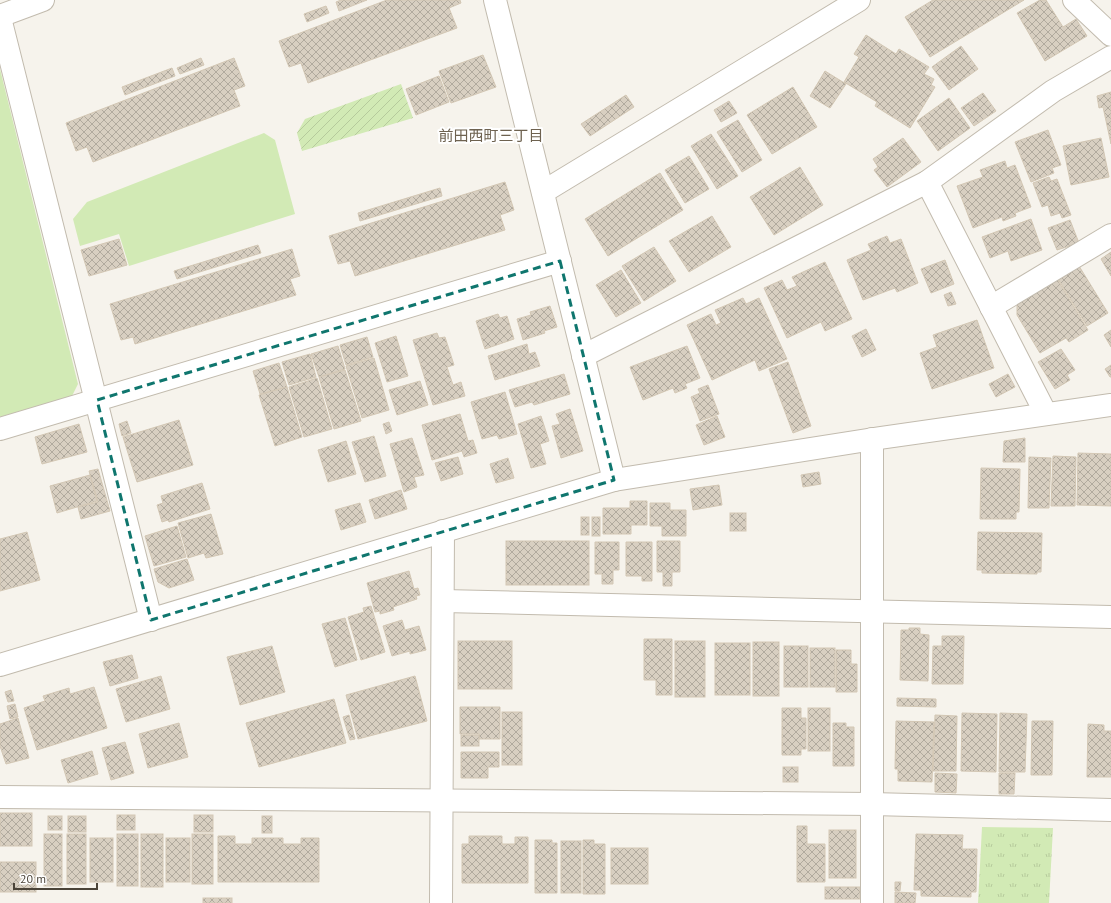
<svg xmlns="http://www.w3.org/2000/svg" width="1111" height="903" viewBox="0 0 1111 903" font-family="'PT Sans','Noto Sans JP',sans-serif">
<style>
.grass{fill:url(#grass-tufts)}
.park{fill:#d2eab5}
.garden{fill:url(#garden-furrows)}
.building{fill:url(#building-cross-hatch);stroke:#d3c7b4}
.lines{fill:none;stroke-linecap:round;stroke-linejoin:round}
.street-casing{stroke:#c2bbae;stroke-width:24}
.street{stroke:#fff;stroke-width:22}
.marked{fill:none;stroke:#0f766e;stroke-width:3;stroke-dasharray:8 5;stroke-linejoin:round}
.labels{text-anchor:middle;stroke-width:4;stroke-linejoin:round;paint-order:stroke}
.neighbourhood-label{font-size:15px;fill:#6e6250;stroke:#fff}
</style>
<defs>
<pattern id="grass-tufts" width="24" height="20" patternUnits="userSpaceOnUse"><rect width="24" height="20" fill="#d2eab5"/><path d="M3 7l-1-3M5 7V3M7 7l1-3M15 17l-1-3M17 17v-4M19 17l1-3" fill="none" stroke="#b6ca9c"/></pattern>
<pattern id="garden-furrows" width="10" height="10" patternUnits="userSpaceOnUse"><rect width="10" height="10" fill="#d2eab5"/><path d="M-1 1l2-2M0 10L10 0M9 11l2-2" fill="none" stroke="#b6ca9c"/></pattern>
<pattern id="building-cross-hatch" width="8" height="8" patternUnits="userSpaceOnUse"><rect width="8" height="8" fill="#d8cfc1"/><path d="M0 0l8 8M0 8l8-8" fill="none" stroke="#b1aa9e"/></pattern>
</defs>
<rect width="100%" height="100%" fill="#f6f3ec"/>
<path class="grass" d="M982,827L1053,828L1049,903H978Z"/>
<g class="park">
<path d="M0,69L78,384L72,396L0,417Z"/>
<path d="M264,133L275,140L295,214L129,266L119,234L80,246L73,219L87,202Z"/>
</g>
<path class="garden" d="M401,84L413,118L302,151L297,133L305,119Z"/>
<g class="building">
<path d="M341,0H367L339,11L336,2Z"/>
<path d="M387,0H460L461,3L449,8L457,28L308,83L301,63L289,67L279,41Z"/>
<path d="M933,0H1024L930,57L905,17Z"/>
<path d="M1040,0H1046L1063,27L1076,19L1087,36L1045,61L1017,13Z"/>
<path d="M326,6L329,13L307,22L304,14Z"/>
<path d="M866,35L896,54L899,49L929,67L924,74L934,79L931,85L935,87L910,128L875,106L877,102L844,82L859,57L854,54Z"/>
<path d="M961,46L978,69L949,90L932,67Z"/>
<path d="M483,55L496,87L451,103L439,71Z"/>
<path d="M201,58L204,65L180,74L177,68Z"/>
<path d="M234,58L245,86L234,90L240,106L93,162L87,147L76,151L66,123Z"/>
<path d="M172,68L175,76L125,95L122,87Z"/>
<path d="M825,71L846,84L830,108L810,96Z"/>
<path d="M439,76L449,102L416,115L406,89Z"/>
<path d="M793,87L817,127L772,154L747,115Z"/>
<path d="M1111,92V144L1103,107L1099,108L1097,96Z"/>
<path d="M983,93L996,111L974,126L961,108Z"/>
<path d="M626,95L634,107L590,136L581,124Z"/>
<path d="M949,98L970,128L938,151L917,121Z"/>
<path d="M729,101L737,113L721,122L714,110Z"/>
<path d="M738,120L762,160L742,172L717,132Z"/>
<path d="M1048,130L1061,165L1052,168L1054,173L1031,182L1015,142Z"/>
<path d="M711,134L738,176L717,189L691,146Z"/>
<path d="M903,138L921,162L887,187L874,170L878,167L873,159Z"/>
<path d="M1101,138L1109,177L1071,185L1063,146Z"/>
<path d="M689,156L709,189L685,203L665,170Z"/>
<path d="M1005,161L1007,168L1015,165L1031,207L1015,213L1016,216L1003,221L1002,217L973,228L957,186L983,177L980,170Z"/>
<path d="M800,167L823,205L774,235L750,197Z"/>
<path d="M660,173L683,210L608,256L585,219Z"/>
<path d="M1049,177L1051,181L1057,179L1071,215L1062,218L1060,213L1051,216L1048,205L1042,207L1033,183Z"/>
<path d="M505,182L514,210L500,215L505,230L355,276L350,261L338,264L329,236Z"/>
<path d="M440,188L442,196L360,221L358,213Z"/>
<path d="M712,216L731,247L689,272L669,241Z"/>
<path d="M1031,219L1042,250L1011,261L1008,251L990,258L982,237Z"/>
<path d="M1070,220L1079,243L1057,250L1048,228Z"/>
<path d="M887,236L890,243L901,239L918,283L897,292L895,288L863,300L847,260L871,250L868,244Z"/>
<path d="M119,239L127,265L89,276L81,250Z"/>
<path d="M258,245L261,253L177,279L174,271Z"/>
<path d="M654,247L676,281L644,301L622,266Z"/>
<path d="M292,249L300,276L290,279L296,295L135,344L133,337L121,340L110,304Z"/>
<path d="M1111,252V276L1101,259Z"/>
<path d="M945,260L954,284L931,293L921,269Z"/>
<path d="M825,262L852,319L825,331L821,322L787,338L764,288L782,280L787,290L797,286L792,277Z"/>
<path d="M1079,266L1108,313L1087,326L1058,279Z"/>
<path d="M621,270L641,303L616,317L596,285Z"/>
<path d="M1057,279L1088,330L1069,342L1066,338L1040,353L1017,315V303Z"/>
<path d="M951,292L956,304L948,306L944,295Z"/>
<path d="M743,298L746,304L759,298L787,359L759,371L755,360L712,380L687,325L711,314L716,325L721,323L715,310Z"/>
<path d="M550,306L557,327L544,331L545,333L523,340L517,319L531,315L530,312Z"/>
<path d="M498,314L500,318L507,316L514,339L485,349L476,321Z"/>
<path d="M977,320L994,368L932,389L920,353L937,347L933,335Z"/>
<path d="M866,329L876,350L862,357L852,336Z"/>
<path d="M1111,330V347L1104,335Z"/>
<path d="M437,333L439,338L445,337L454,365L447,367L453,385L461,382L465,396L433,405L413,340Z"/>
<path d="M396,336L408,376L387,382L375,343Z"/>
<path d="M367,337L373,357L346,365L340,345Z"/>
<path d="M527,344L529,354L535,352L540,366L495,380L488,356Z"/>
<path d="M338,346L345,369L319,377L311,354Z"/>
<path d="M687,346L700,378L685,384L687,388L675,393L673,388L643,400L630,367Z"/>
<path d="M1061,349L1075,370L1067,375L1070,380L1055,389L1038,362Z"/>
<path d="M310,354L316,377L289,385L282,362Z"/>
<path d="M374,358L389,410L362,418L346,366Z"/>
<path d="M788,362L811,426L793,433L769,369Z"/>
<path d="M279,363L287,387L260,394L253,371Z"/>
<path d="M1111,365V377H1110L1105,369Z"/>
<path d="M345,370L361,421L334,429L319,377Z"/>
<path d="M564,374L570,394L534,405L532,402L515,407L509,390Z"/>
<path d="M1008,374L1015,387L996,397L989,384Z"/>
<path d="M317,378L332,429L304,437L289,387Z"/>
<path d="M420,381L428,405L397,415L389,390Z"/>
<path d="M708,385L719,414L700,421L691,397L700,393L698,389Z"/>
<path d="M287,387L302,437L275,446L259,395Z"/>
<path d="M505,392L517,434L499,439L497,435L482,439L471,402Z"/>
<path d="M570,409L583,451L561,458L552,426L560,424L556,414Z"/>
<path d="M460,414L468,441L473,440L477,453L464,457L462,451L432,460L422,425Z"/>
<path d="M541,416L549,441L540,444L546,464L531,468L518,424Z"/>
<path d="M717,416L725,437L704,445L696,425Z"/>
<path d="M179,420L193,465L137,482L123,437Z"/>
<path d="M127,421L131,433L122,436L119,424Z"/>
<path d="M389,422L392,431L386,434L383,424Z"/>
<path d="M79,424L87,452L42,464L35,437Z"/>
<path d="M374,436L386,476L365,482L352,442Z"/>
<path d="M412,438L424,475L414,477L417,487L404,492L390,444Z"/>
<path d="M1025,438V462H1003L1004,441Z"/>
<path d="M346,441L356,474L328,482L318,450Z"/>
<path d="M1078,453L1111,454V506L1077,505Z"/>
<path d="M1053,456L1076,457L1075,506H1051Z"/>
<path d="M458,457L463,474L441,481L435,463Z"/>
<path d="M1029,457L1051,458L1049,508H1028Z"/>
<path d="M508,458L514,478L496,483L490,464Z"/>
<path d="M981,468L1020,469L1019,512H1016V519H980Z"/>
<path d="M98,469L110,511L81,519L78,507L98,502L89,471Z"/>
<path d="M819,472L821,484L803,487L801,475Z"/>
<path d="M90,475L97,501L57,513L50,486Z"/>
<path d="M202,483L210,509L169,522L168,520L162,522L157,505L163,503L161,496Z"/>
<path d="M719,485L722,505L693,510L690,489Z"/>
<path d="M401,490L407,509L375,519L369,500Z"/>
<path d="M630,501H647V525H631V534H603V508H630Z"/>
<path d="M360,503L366,522L341,530L335,510Z"/>
<path d="M650,503H670V510H686V536H662V526H650Z"/>
<rect x="730" y="513" width="16" height="18"/>
<path d="M211,514L223,554L206,558L204,553L188,558L178,523Z"/>
<rect x="581" y="517" width="8" height="18"/>
<rect x="592" y="517" width="8" height="19"/>
<path d="M177,526L186,557L154,566L145,536Z"/>
<path d="M27,532L40,580L0,591V539Z"/>
<path d="M978,532L1042,533L1041,572H1037V574L982,573V570H977Z"/>
<rect x="506" y="541" width="83" height="44"/>
<path d="M657,541H680V572H672V586H663V572H657Z"/>
<path d="M595,542H619V570H613V584H602V574H595Z"/>
<path d="M626,542H652V581H642V576H626Z"/>
<path d="M187,559L194,580L169,588L158,582L154,569Z"/>
<path d="M409,571L414,589L418,588L420,595L416,596L417,599L393,607L394,610L380,614V611L375,612L367,583Z"/>
<path d="M371,606L385,652L361,660L348,617L364,612L363,608Z"/>
<path d="M345,618L357,660L335,667L322,624Z"/>
<path d="M402,620L405,630L419,626L426,650L410,654V651L392,656L383,626Z"/>
<path d="M909,628H920V634L929,635L928,681L900,680L901,630H909Z"/>
<path d="M942,636H964L963,684H932L933,646H942Z"/>
<path d="M644,639H672V695H656V680H644Z"/>
<rect x="458" y="641" width="54" height="48"/>
<rect x="675" y="641" width="30" height="56"/>
<rect x="753" y="642" width="26" height="54"/>
<rect x="715" y="643" width="35" height="52"/>
<path d="M272,646L285,692L240,705L227,657Z"/>
<rect x="784" y="646" width="24" height="41"/>
<rect x="810" y="648" width="25" height="39"/>
<path d="M836,650H851V664H857V692H836Z"/>
<path d="M132,655L138,678L110,686L103,662Z"/>
<path d="M161,676L170,709L126,722L116,689Z"/>
<path d="M415,676L427,721L358,739L346,695Z"/>
<path d="M94,687L107,728L37,750L24,708L45,701L43,696L69,688L70,694Z"/>
<path d="M11,690L14,701L8,702L5,692Z"/>
<path d="M897,698L936,699V707L897,706Z"/>
<path d="M334,699L346,743L259,767L246,723Z"/>
<path d="M15,704L18,717L10,719L7,706Z"/>
<path d="M460,707H500V739H479V734H460Z"/>
<path d="M782,708H801V718H806V749H801V755H782Z"/>
<rect x="808" y="708" width="22" height="43"/>
<rect x="502" y="712" width="20" height="53"/>
<path d="M962,713L997,714L996,772L961,771Z"/>
<path d="M1000,713L1027,714L1025,772H999Z"/>
<path d="M349,715L355,739L350,740L343,717Z"/>
<path d="M935,715L957,716L956,771H933Z"/>
<path d="M18,718L29,758L6,764L0,746V724Z"/>
<path d="M896,721L934,722L932,782L898,781V769H895Z"/>
<path d="M1032,721H1053L1052,775H1031Z"/>
<path d="M179,723L188,757L148,768L139,734Z"/>
<path d="M833,723H846V727H854V766H833Z"/>
<path d="M1088,724L1104,725V731H1111V777H1087Z"/>
<rect x="461" y="735" width="18" height="11"/>
<path d="M125,742L134,773L111,780L102,748Z"/>
<path d="M92,751L98,774L68,783L61,760Z"/>
<path d="M461,752H499V767H488V778H461Z"/>
<rect x="783" y="767" width="15" height="15"/>
<path d="M935,773L957,774L956,793L935,792Z"/>
<path d="M999,773H1015L1014,794H999Z"/>
<rect x="0" y="813" width="32" height="33"/>
<rect x="117" y="815" width="18" height="15"/>
<rect x="194" y="815" width="19" height="17"/>
<rect x="48" y="816" width="14" height="14"/>
<rect x="68" y="816" width="18" height="16"/>
<rect x="262" y="816" width="10" height="17"/>
<path d="M797,826H807V844H825V882H797Z"/>
<rect x="829" y="830" width="27" height="48"/>
<rect x="44" y="834" width="18" height="52"/>
<rect x="67" y="834" width="19" height="50"/>
<rect x="117" y="834" width="21" height="52"/>
<rect x="141" y="834" width="22" height="53"/>
<rect x="192" y="834" width="21" height="50"/>
<path d="M916,834L963,835L962,849H977L976,892H971V897L921,896V890H914Z"/>
<path d="M218,836H235V844H252V838H283V844H301V838H319V882H218Z"/>
<path d="M469,836H502V844H515V837H528V883H462V844H469Z"/>
<rect x="90" y="838" width="23" height="44"/>
<rect x="166" y="838" width="24" height="44"/>
<path d="M535,840H552V843H557V893H535Z"/>
<path d="M583,840H594V844H605V894H583Z"/>
<rect x="561" y="841" width="20" height="52"/>
<rect x="611" y="848" width="37" height="36"/>
<rect x="0" y="862" width="36" height="30"/>
<path d="M895,882H901L900,891H895Z"/>
<rect x="825" y="887" width="35" height="12"/>
<path d="M895,892L916,893L915,903H895Z"/>
<rect x="203" y="898" width="29" height="5"/>
</g>
<g class="lines">
<g class="street-casing">
<g id="street">
<path d="M495,0L614,480"/>
<path d="M1074,0L1111,35"/>
<path d="M0,16L43,0"/>
<path d="M0,18L151,620"/>
<path d="M927,182L1046,414"/>
<path d="M543,192L859,0"/>
<path d="M991,307L1111,235"/>
<path d="M583,356L927,182L1053,91L1111,57"/>
<path d="M0,429L560,261"/>
<path d="M443,601L1111,617"/>
<path d="M0,665L614,480L880,438L1111,405"/>
<path d="M0,797L872,804L1111,810"/>
<path d="M441,903L443,531"/>
<path d="M872,903V439"/>
</g>
</g>
<use href="#street" class="street"/>
</g>
<path class="marked" d="M560,261L614,480L151,620L97,400Z"/>
<g class="labels">
<g class="neighbourhood-label">
<text x="491" y="141">前田西町三丁目</text>
</g>
</g>
<path d="M14 883v6h83v-6" fill="none" stroke="#4b4439" stroke-width="2"/>
<text x="20" y="883" font-size="12" fill="#4b4439" stroke="#ffffff" stroke-width="3" paint-order="stroke">20 m</text>
</svg>
